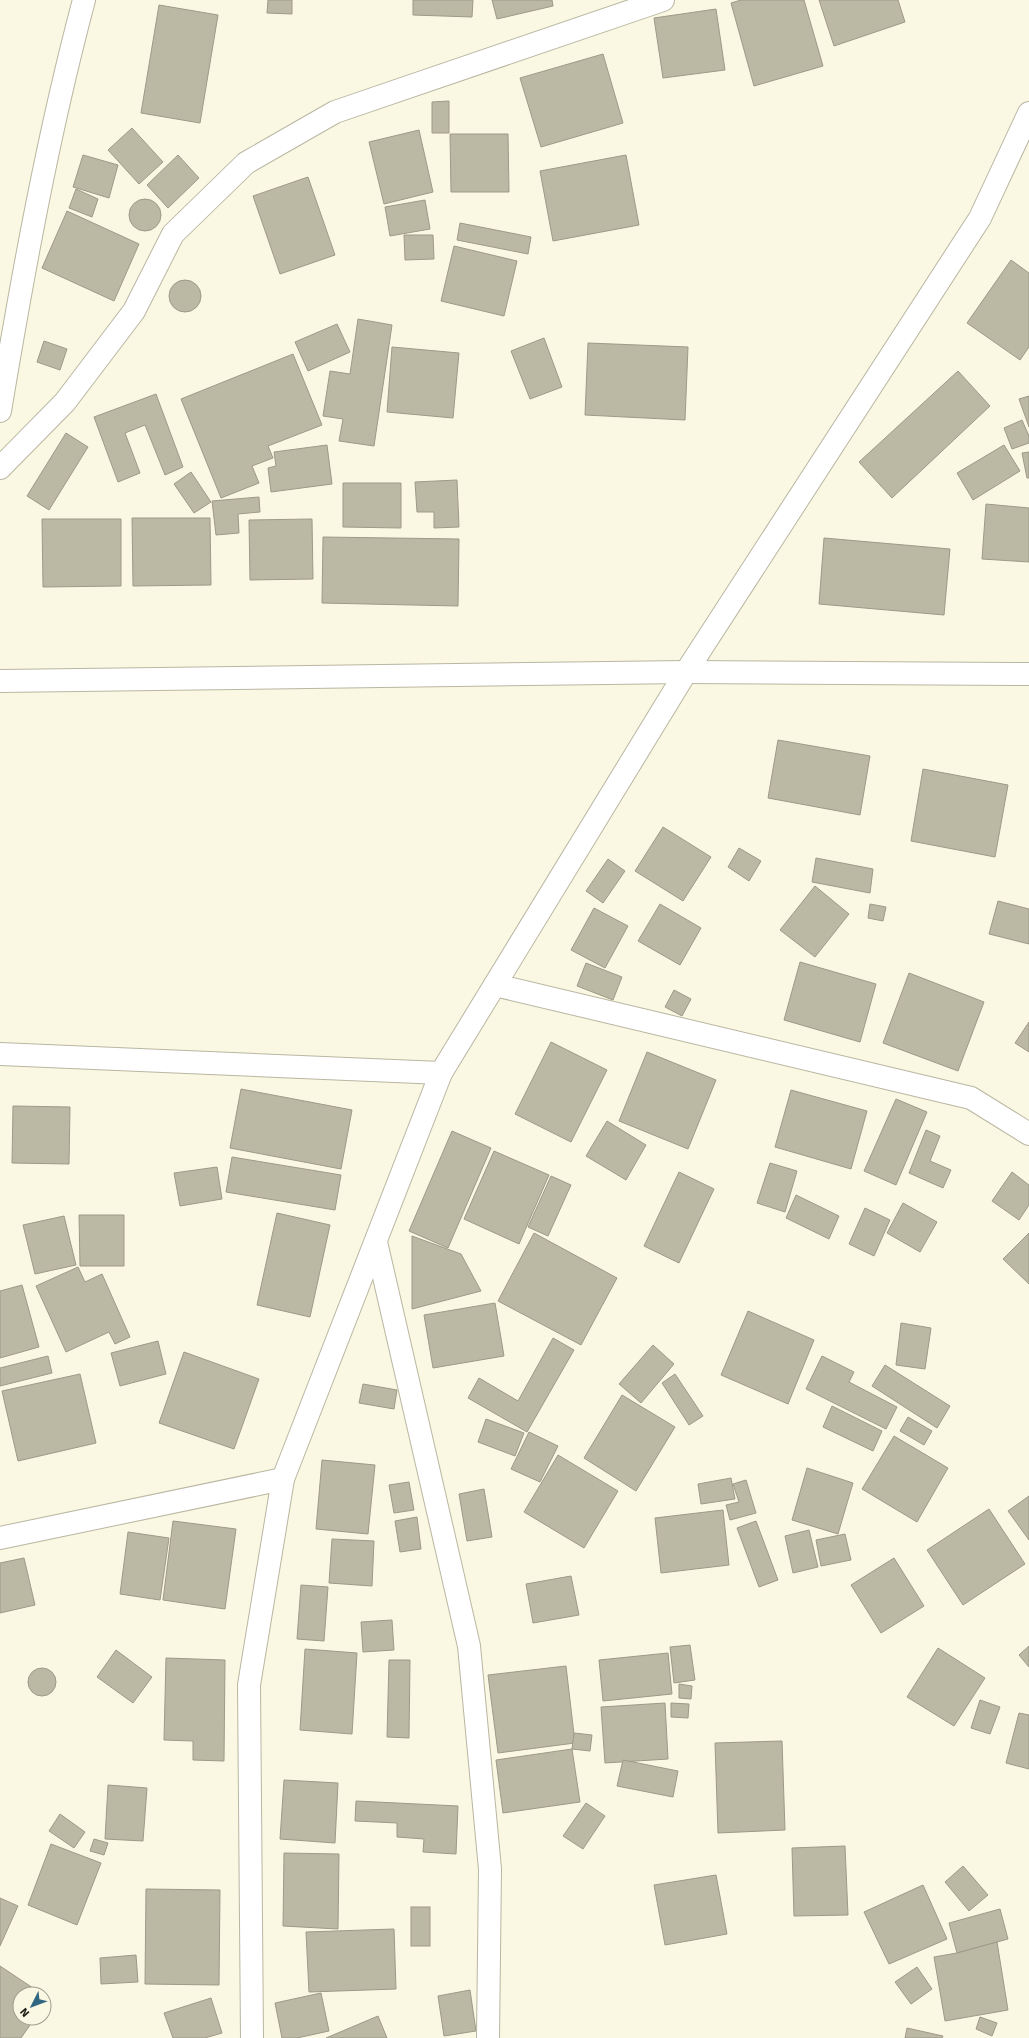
<svg xmlns="http://www.w3.org/2000/svg" width="1029" height="2038" viewBox="0 0 1029 2038" font-family="Signika,sans-serif">
<style>
.building{fill:#bbb8a4;stroke:#9d9a87}
.lines{fill:none;stroke-linecap:round;stroke-linejoin:round}
.street-casing{stroke:#b9b6a2;stroke-width:24}
.secondary-casing{stroke:#b9b6a2;stroke-width:24}
.street{stroke:#fff;stroke-width:22}
.secondary{stroke:#fff;stroke-width:22}
</style>
<rect width="100%" height="100%" fill="#faf7e2"/>
<g class="building">
<path d="M268,0H292V14L267,13Z"/>
<path d="M413,0H473L472,17L413,15Z"/>
<path d="M492,0H552L553,6L497,19Z"/>
<path d="M741,0H804L823,66L754,86L731,3Z"/>
<path d="M819,0H898L905,22L834,46Z"/>
<path d="M159,5L218,15L200,123L141,113Z"/>
<path d="M716,9L725,70L663,78L654,18Z"/>
<path d="M603,54L623,123L541,147L520,78Z"/>
<path d="M449,101V133H432V102Z"/>
<path d="M132,128L163,162L139,184L108,150Z"/>
<path d="M419,130L433,192L384,204L369,142Z"/>
<path d="M450,134H508L509,192H451Z"/>
<path d="M83,155L118,165L109,198L73,187Z"/>
<path d="M178,155L199,178L168,208L147,185Z"/>
<path d="M626,155L639,225L553,241L540,171Z"/>
<path d="M308,177L335,255L280,274L253,196Z"/>
<path d="M76,189L98,199L92,217L69,208Z"/>
<circle cx="145" cy="215" r="16"/>
<path d="M425,200L430,229L390,236L385,207Z"/>
<path d="M67,211L139,244L114,301L42,268Z"/>
<path d="M460,223L531,237L528,254L457,240Z"/>
<path d="M404,235H433L434,259L405,260Z"/>
<path d="M454,246L517,261L504,316L441,301Z"/>
<path d="M1011,260L1029,273V347L1020,360L967,323Z"/>
<circle cx="185" cy="296" r="16"/>
<path d="M358,319L392,325L374,446L339,441L343,419L323,416L330,371L350,374Z"/>
<path d="M337,324L350,352L308,371L295,342Z"/>
<path d="M544,338L562,387L530,399L511,351Z"/>
<path d="M44,341L67,349L60,370L37,362Z"/>
<path d="M588,343L688,347L685,420L585,415Z"/>
<path d="M392,347L459,353L453,418L387,412Z"/>
<path d="M293,354L322,425L268,446L273,458L252,466L259,483L221,498L181,399Z"/>
<path d="M958,371L990,406L892,498L859,462Z"/>
<path d="M156,394L183,467L165,475L145,425L125,433L140,473L118,482L94,417Z"/>
<path d="M1029,396V427L1019,399Z"/>
<path d="M1022,420L1029,436V443L1012,449L1004,428Z"/>
<path d="M66,433L88,447L49,510L27,496Z"/>
<path d="M327,445L332,484L271,492L268,468L276,466L274,452Z"/>
<path d="M1004,445L1020,471L973,500L957,473Z"/>
<path d="M1029,452V478H1027L1022,453Z"/>
<path d="M191,472L211,502L194,513L174,484Z"/>
<path d="M457,480L459,527L434,528V512H417L415,482Z"/>
<path d="M343,483H401V528L343,527Z"/>
<path d="M259,497L260,512L238,514L239,533L216,535L212,501Z"/>
<path d="M986,504L1029,508V562L982,559Z"/>
<path d="M132,518H210L211,585L133,586Z"/>
<path d="M42,519H121V586L43,587Z"/>
<path d="M312,519L313,579L250,580L249,520Z"/>
<path d="M323,537L459,539L458,606L322,603Z"/>
<path d="M824,538L950,549L944,615L819,604Z"/>
<path d="M778,740L870,756L860,815L768,798Z"/>
<path d="M923,769L1008,785L995,857L911,841Z"/>
<path d="M663,827L711,857L683,901L635,871Z"/>
<path d="M739,848L761,861L749,881L728,867Z"/>
<path d="M816,858L873,869L870,893L812,882Z"/>
<path d="M608,859L625,871L603,903L586,891Z"/>
<path d="M815,886L849,914L815,957L780,930Z"/>
<path d="M998,901L1029,909V944L989,934Z"/>
<path d="M660,904L701,928L680,965L638,941Z"/>
<path d="M870,904L886,907L883,921L868,918Z"/>
<path d="M594,908L628,926L605,968L571,950Z"/>
<path d="M800,962L876,984L860,1042L784,1020Z"/>
<path d="M586,963L622,977L613,1000L577,986Z"/>
<path d="M909,973L984,1002L958,1071L883,1043Z"/>
<path d="M674,990L691,999L682,1016L665,1007Z"/>
<path d="M1029,1022V1052L1015,1043Z"/>
<path d="M551,1042L607,1070L571,1142L515,1114Z"/>
<path d="M647,1052L716,1080L688,1149L619,1121Z"/>
<path d="M241,1089L352,1110L341,1169L230,1148Z"/>
<path d="M791,1090L867,1111L851,1169L775,1147Z"/>
<path d="M896,1099L927,1112L896,1185L864,1171Z"/>
<path d="M13,1106L70,1107L69,1164L12,1163Z"/>
<path d="M607,1121L646,1145L626,1180L586,1156Z"/>
<path d="M926,1130L940,1136L930,1161L951,1170L943,1188L909,1173Z"/>
<path d="M452,1131L491,1148L448,1248L409,1231Z"/>
<path d="M494,1151L549,1175L519,1244L464,1219Z"/>
<path d="M232,1157L341,1175L335,1210L226,1192Z"/>
<path d="M770,1163L797,1171L785,1212L757,1203Z"/>
<path d="M217,1167L222,1199L180,1206L174,1173Z"/>
<path d="M679,1172L714,1189L679,1263L644,1246Z"/>
<path d="M1012,1172L1029,1185V1205L1019,1220L992,1201Z"/>
<path d="M551,1176L571,1185L548,1236L528,1227Z"/>
<path d="M796,1195L839,1216L829,1239L786,1218Z"/>
<path d="M903,1203L937,1222L920,1252L887,1233Z"/>
<path d="M865,1208L890,1220L874,1256L849,1244Z"/>
<path d="M277,1213L330,1225L310,1317L257,1305Z"/>
<path d="M79,1215H124V1266H80Z"/>
<path d="M64,1216L76,1265L35,1274L23,1225Z"/>
<path d="M534,1233L617,1278L581,1345L498,1301Z"/>
<path d="M1029,1233V1284L1003,1259Z"/>
<path d="M412,1236L461,1254L481,1291L412,1309Z"/>
<path d="M78,1267L85,1282L102,1274L130,1337L115,1344L109,1332L66,1352L36,1286Z"/>
<path d="M22,1285L39,1347L0,1358V1291Z"/>
<path d="M495,1303L504,1356L433,1368L424,1315Z"/>
<path d="M748,1311L814,1340L788,1404L721,1375Z"/>
<path d="M901,1323L931,1328L925,1369L896,1365Z"/>
<path d="M553,1338L574,1350L527,1432L468,1398L479,1378L518,1401Z"/>
<path d="M158,1341L166,1374L120,1386L111,1353Z"/>
<path d="M653,1345L674,1364L641,1403L619,1384Z"/>
<path d="M184,1352L259,1379L234,1449L159,1423Z"/>
<path d="M48,1356L52,1373L0,1386V1368Z"/>
<path d="M822,1356L854,1372L849,1382L897,1407L886,1429L806,1389Z"/>
<path d="M885,1365L950,1406L937,1428L872,1386Z"/>
<path d="M80,1374L96,1443L18,1461L2,1391Z"/>
<path d="M675,1374L703,1416L689,1425L662,1383Z"/>
<path d="M363,1384L397,1390L394,1409L359,1403Z"/>
<path d="M622,1395L675,1427L636,1491L584,1458Z"/>
<path d="M832,1406L882,1431L873,1451L823,1427Z"/>
<path d="M908,1417L932,1431L924,1445L900,1431Z"/>
<path d="M486,1419L524,1433L515,1456L478,1442Z"/>
<path d="M529,1432L558,1446L540,1482L511,1469Z"/>
<path d="M894,1436L948,1468L917,1522L862,1489Z"/>
<path d="M558,1455L618,1491L584,1548L524,1512Z"/>
<path d="M322,1460L375,1465L368,1534L316,1529Z"/>
<path d="M807,1468L853,1483L838,1534L792,1520Z"/>
<path d="M731,1478L735,1499L701,1504L698,1484Z"/>
<path d="M746,1480L756,1513L730,1520L726,1505L739,1502L733,1484Z"/>
<path d="M409,1482L414,1510L394,1513L389,1485Z"/>
<path d="M484,1489L492,1537L467,1541L459,1494Z"/>
<path d="M1029,1496V1540L1008,1511Z"/>
<path d="M989,1509L1025,1564L963,1605L927,1550Z"/>
<path d="M723,1510L729,1565L661,1573L655,1518Z"/>
<path d="M417,1517L421,1549L400,1552L395,1521Z"/>
<path d="M173,1521L236,1529L225,1609L163,1600Z"/>
<path d="M756,1521L778,1580L759,1587L737,1528Z"/>
<path d="M809,1530L818,1567L793,1573L785,1536Z"/>
<path d="M128,1532L169,1538L160,1600L120,1594Z"/>
<path d="M845,1534L851,1560L821,1566L816,1540Z"/>
<path d="M332,1539L374,1541L372,1586L329,1583Z"/>
<path d="M24,1558L35,1605L0,1613V1563Z"/>
<path d="M894,1558L924,1606L881,1633L851,1585Z"/>
<path d="M571,1576L579,1615L533,1623L526,1584Z"/>
<path d="M301,1585L328,1587L324,1641L297,1639Z"/>
<path d="M392,1620L394,1650L363,1652L361,1622Z"/>
<path d="M690,1645L695,1680L674,1683L670,1647Z"/>
<path d="M1029,1646V1667L1019,1655Z"/>
<path d="M938,1648L985,1678L954,1726L907,1697Z"/>
<path d="M305,1649L357,1653L352,1734L300,1730Z"/>
<path d="M116,1650L152,1677L133,1703L97,1677Z"/>
<path d="M668,1653L672,1694L603,1701L599,1660Z"/>
<path d="M166,1658L225,1660L224,1761L193,1760V1741L164,1740Z"/>
<path d="M389,1660H410L409,1738L387,1737Z"/>
<path d="M566,1666L575,1743L498,1753L488,1675Z"/>
<circle cx="42" cy="1682" r="14"/>
<path d="M679,1684L692,1686L691,1699L679,1698Z"/>
<path d="M980,1700L1000,1707L990,1734L971,1728Z"/>
<path d="M665,1703L668,1759L605,1763L601,1707Z"/>
<path d="M671,1703L689,1704L688,1718L671,1717Z"/>
<path d="M1019,1713L1029,1715V1769L1006,1763Z"/>
<path d="M574,1733L592,1735L590,1751L572,1749Z"/>
<path d="M782,1741L785,1830L718,1833L715,1743Z"/>
<path d="M572,1749L580,1802L503,1813L496,1760Z"/>
<path d="M623,1760L678,1771L673,1797L617,1786Z"/>
<path d="M284,1780L338,1783L335,1843L280,1839Z"/>
<path d="M108,1785L147,1788L143,1841L105,1839Z"/>
<path d="M356,1801L458,1806L456,1854L423,1852L424,1839L397,1837V1823L355,1821Z"/>
<path d="M586,1803L605,1816L583,1849L563,1836Z"/>
<path d="M60,1814L85,1832L74,1848L49,1831Z"/>
<path d="M94,1839L108,1843L104,1855L90,1851Z"/>
<path d="M51,1844L101,1863L77,1925L28,1905Z"/>
<path d="M845,1846L848,1915L794,1916L792,1848Z"/>
<path d="M284,1853L339,1854L338,1929L283,1926Z"/>
<path d="M963,1866L988,1895L969,1911L945,1882Z"/>
<path d="M716,1875L727,1934L665,1945L654,1885Z"/>
<path d="M923,1885L947,1939L889,1964L864,1912Z"/>
<path d="M146,1889L220,1890L219,1985L145,1984Z"/>
<path d="M0,1898L18,1906L0,1946Z"/>
<rect x="411" y="1907" width="19" height="39"/>
<path d="M1000,1909L1008,1939L957,1953L949,1923Z"/>
<path d="M394,1929L396,1989L309,1992L306,1932Z"/>
<path d="M997,1942L1008,2010L945,2021L934,1957L957,1953Z"/>
<path d="M136,1955L138,1982L101,1984L100,1958Z"/>
<path d="M0,1966L42,1994H20V2018H35L21,2038H0Z"/>
<path d="M917,1967L932,1989L911,2004L895,1982Z"/>
<path d="M470,1990L476,2031L444,2036L438,1996Z"/>
<path d="M321,1993L329,2031L297,2038H282L275,2003Z"/>
<path d="M211,1998L222,2033L205,2038H173L164,2013Z"/>
<path d="M378,2016L387,2038H326Z"/>
<path d="M980,2017L997,2023L992,2036L976,2029Z"/>
<path d="M907,2028L943,2036L942,2038H905Z"/>
</g>
<g class="lines">
<g class="street-casing">
<g id="street">
<path d="M0,411C23,273 48,135 84,0"/>
<path d="M0,468L65,402L134,311L173,234L246,163L335,112L663,0"/>
<path d="M495,985L971,1098L1029,1134"/>
<path d="M0,1054L441,1073"/>
<path d="M376,1242L469,1646L490,1869L488,2038"/>
<path d="M0,1538L283,1479"/>
<path d="M252,2038L249,1685L283,1479L441,1073L686,672"/>
</g>
</g>
<g class="secondary-casing">
<g id="secondary">
<path d="M686,672L980,218L1029,113"/>
<path d="M0,681L686,672L1029,674"/>
</g>
</g>
<use href="#street" class="street"/>
<use href="#secondary" class="secondary"/>
</g>
<g transform="translate(32 2006) rotate(228)"><circle r="19" fill="#faf7e2" stroke="#a09e8e"/>
<path d="M0-3L7 15L0 10L-7 15Z" fill="#326783"/>
<text y="-6" font-size="11" font-weight="bold" text-anchor="middle" fill="#191810">N</text>
</g>
</svg>
